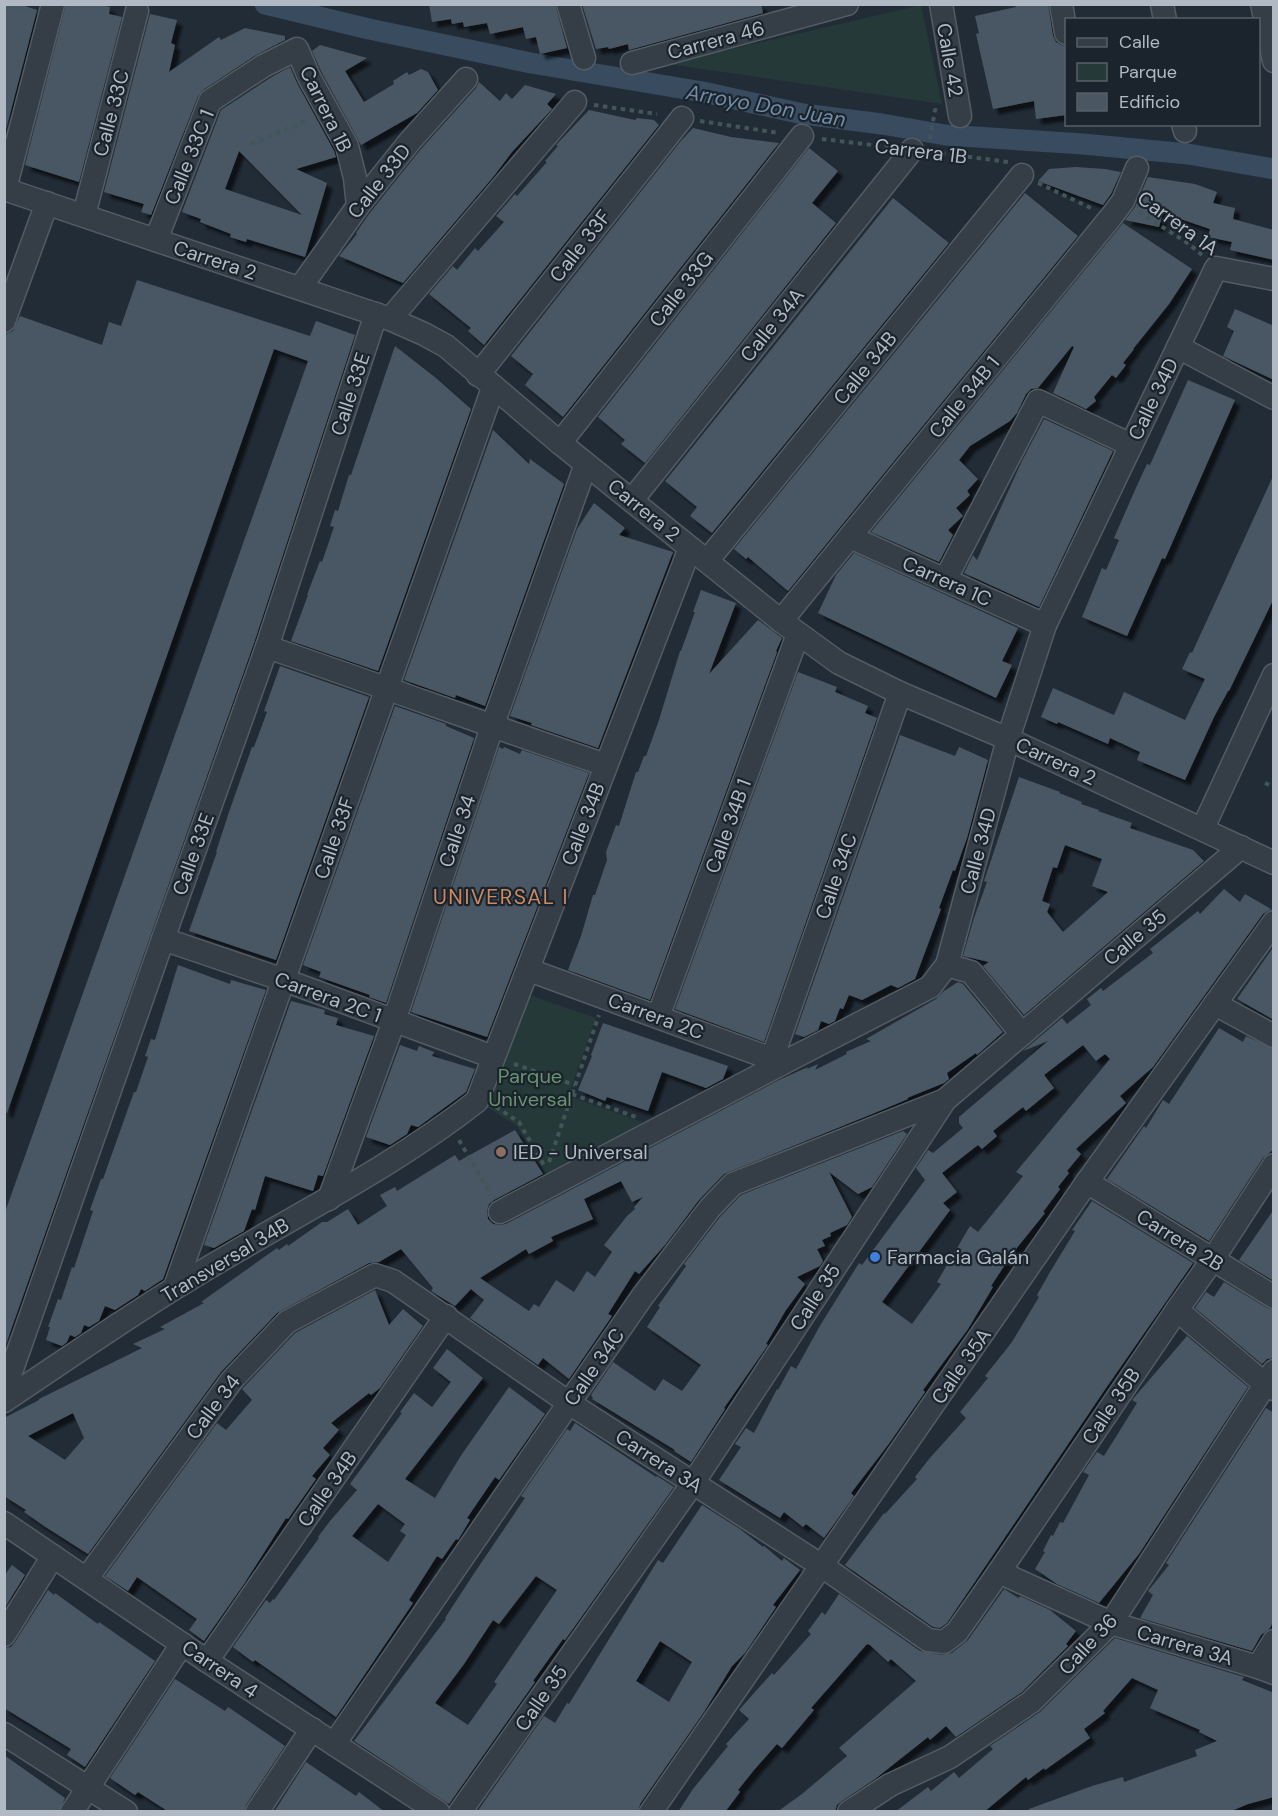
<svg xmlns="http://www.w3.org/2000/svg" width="1278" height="1816" viewBox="0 0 1278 1816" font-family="'DM Sans',sans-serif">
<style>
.green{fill:#253939}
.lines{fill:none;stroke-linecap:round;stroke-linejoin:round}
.canal{stroke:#384b5f;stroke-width:21}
.building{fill:#4a5763;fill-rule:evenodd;filter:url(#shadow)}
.minor-casing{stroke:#535c65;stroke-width:25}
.path{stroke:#435657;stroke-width:4;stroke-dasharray:4.5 4.5;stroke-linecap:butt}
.minor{stroke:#353e47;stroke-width:22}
.education-dot{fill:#8d6e63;stroke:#1b232c;stroke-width:2}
.shop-dot{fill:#3f7fe0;stroke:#1b232c;stroke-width:2}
.labels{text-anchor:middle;stroke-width:4.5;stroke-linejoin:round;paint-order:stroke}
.street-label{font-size:20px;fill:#b0b9c4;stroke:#1b232c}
.park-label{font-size:20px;fill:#699370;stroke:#1b232c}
.poi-label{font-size:20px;fill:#b0b9c4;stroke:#1b232c;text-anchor:start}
.water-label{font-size:21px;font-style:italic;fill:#728ba6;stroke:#1b232c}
.neighbourhood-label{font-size:21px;letter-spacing:1.5px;fill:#cc8a63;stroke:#1b232c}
</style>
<defs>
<filter id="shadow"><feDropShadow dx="5.5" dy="5.5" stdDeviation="1.5" flood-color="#0009"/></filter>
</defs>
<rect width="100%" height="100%" fill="#222c37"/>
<g class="green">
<path d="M921,5L942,104L668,64Z"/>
<path d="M523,993L596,1018L568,1096L645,1123L547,1177L517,1126L482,1104Z"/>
</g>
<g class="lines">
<path class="canal" d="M265,4L369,29L531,63L703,92L803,114L882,124L945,135L1083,144L1188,154L1274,169"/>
</g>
<g class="building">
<path d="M4,4H19L37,10L4,137Z"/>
<path d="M66,4H96L110,7L109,14L122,17L79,182L25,165Z"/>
<path d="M429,4H555L567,48L540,54L536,37L526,39L523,27L490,34L487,23L464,27L463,22L452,24L451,19L432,22Z"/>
<path d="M582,4H761L763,13L629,50L628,44L609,49L608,47L596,49Z"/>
<path d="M1015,4H1048L1053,36L1056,42L1061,45L1066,46V115L1036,119L1034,101L993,109L976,34L979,33L975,16L1016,7Z"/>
<path d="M150,14L177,20L171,43L175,45L169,72L219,37L221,40L245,28L285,36V40L256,55L203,90L198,96L151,215L141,212L144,204L104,192Z"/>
<path d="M320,45L367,58L345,71L364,102L394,84L393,81L407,72L409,75L421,69L428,72L438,90L417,113L361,145L321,71L312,51Z"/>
<path d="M290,67L297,83L334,151L336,157L296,169L327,183L305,257L247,239L246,242L230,237L231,234L200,222L201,219L182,212L221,110L270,78ZM239,151L302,215L225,189Z"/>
<path d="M479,82L500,101L506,93L512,99L525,85L556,94L547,104L552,109L512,152L494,176L403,283L339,256L357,234L356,233L369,214L421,149L476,88Z"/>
<path d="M589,110L635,120L637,118L654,120L659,125L484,345L468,331L471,328L429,294L453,266L457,270L475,248L478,251L504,222L496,216L515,194L517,196L547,162L545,161L558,146L556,145Z"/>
<path d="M693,128L731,137L779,143L563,417L525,385L533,374L511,356L680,142Z"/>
<path d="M809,148L838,171L812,203L836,223L645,463L621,444L625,440L598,417Z"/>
<path d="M1076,167L1105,169L1121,172L1111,194L1103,205L1038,181L1049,169Z"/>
<path d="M1148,177L1195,184L1217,192L1213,203L1235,208L1233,219L1274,230V260L1230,250L1232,242L1208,237L1210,229L1163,213L1159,227L1125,220L1135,207Z"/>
<path d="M1025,193L1078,236L788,591L748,557L746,559L734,549Z"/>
<path d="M893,198L949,243L712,533L690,516L697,507L665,481L666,480Z"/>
<path d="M1123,223L1192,269L1169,304L1133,349H1134L1123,363L1126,365L1116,378L1112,375L1094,397L1096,401L1086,409L1053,393L1074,347L1072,346L1038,388L1031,389L1026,394L1017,413L1010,421L970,446L959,460L978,479L967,491L970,495L956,508L963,516L948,530L953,535L939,562L871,532Z"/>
<path d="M137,280L310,336L316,321L355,335L254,643L6,1344H4V1215L308,361L274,349L7,1113L4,1112V337L6,334L13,331L20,316L102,345L109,322L121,326Z"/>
<path d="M1235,309L1274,326V380L1223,356L1234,331L1227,327Z"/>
<path d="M395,346L436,378L471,409L378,671L291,641L308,595H307L313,579L320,561L322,562L334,527L330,526L335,510L338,511L349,475H351Z"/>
<path d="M1188,380L1235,400L1165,559L1162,558L1127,636L1082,617L1102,568L1106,570L1119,540L1114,538L1135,490L1147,464L1150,465Z"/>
<path d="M1044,419L1113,451L1039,607L964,573L973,555L977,560L1022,461Z"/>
<path d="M493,430L529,464L530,459L564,484L485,706L456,695L455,698L404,680Z"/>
<path d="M1274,474V598L1229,691H1228L1214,717L1185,780L1137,760L1140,752L1110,738L1108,744L1058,722L1057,724L1041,717L1053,688L1114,715L1124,692L1185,720L1205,679L1182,669L1190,652L1192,653Z"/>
<path d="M594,503L625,528L619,535L673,552L598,748L531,725L532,723L510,716L577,529Z"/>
<path d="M854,553L1018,628L1002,661L1012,665L996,698L818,613L836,575Z"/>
<path d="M701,590L736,603L709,674L758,620L782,638L776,651L777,652L650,1000L568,970L581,936L593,895H595L607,860L606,852L616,825L619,826L636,772H638L644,756H646L659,720L680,651H681L695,612H693Z"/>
<path d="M280,666L369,697L276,960L189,931L217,852H216L229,812L252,747H254L267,712L264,711Z"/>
<path d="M798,672L837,687L835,692L868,706L865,713L877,718L764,1042L675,1009Z"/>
<path d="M395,706L446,724V726L474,738L386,1003L369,997L370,995L319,977L321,972L303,965Z"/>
<path d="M900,735L955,756L959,747L988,760L967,838L955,871L953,870L939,908L941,909L915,979L898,988L891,985L862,1000L849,995L843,1009L840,1008L835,1021L829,1024L821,1021L818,1030L804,1037L795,1034Z"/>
<path d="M499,747L503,749L504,747L520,754L522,750L589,773L487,1037L411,1012Z"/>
<path d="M1019,777L1060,792L1059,793L1082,802L1081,804L1099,810L1098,811L1132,823L1130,828L1193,850L1204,861L1024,1015L983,966L989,962L963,956L974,918L987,882L984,881ZM1065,845L1102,859L1092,886L1108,892L1063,932L1047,912L1050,904L1042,901L1053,867L1057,868Z"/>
<path d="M1224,889L1240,902L1245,894L1271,909L1263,914L1153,1067L1120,1096L1126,1103L1076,1149L1081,1154L1067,1171L1069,1173L1058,1187L1060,1189L1043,1212L1045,1213L1012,1254L991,1286L993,1287L968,1329L923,1390L925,1392L888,1445L851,1493L854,1496L824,1538L806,1524L803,1527L784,1512L780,1518L719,1480L741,1447L735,1444L746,1428L754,1433L777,1389L778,1390L791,1366L796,1369L821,1324L859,1263L862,1265L925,1180L916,1168L928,1150L933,1153L963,1128L959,1123V1117L1048,1041L1023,1051L1062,1018L1067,1024L1091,1005L1087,999L1101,988L1103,991L1153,953L1150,949L1198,911L1200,914ZM1083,1045L1096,1061L1105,1054L1110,1059L1016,1172L1023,1176L978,1232L970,1226L937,1282L941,1284L912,1324L882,1302L950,1210L943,1203L957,1192L942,1173L978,1145L982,1149L997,1136L993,1131L1023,1107L1026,1111L1054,1088L1044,1075Z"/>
<path d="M1274,946V1020L1237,999Z"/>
<path d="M178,965L230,984L231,980L266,990L163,1279L145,1291L141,1289L138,1295L115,1310L105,1306L99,1321L89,1327L84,1325L81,1333L75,1337L70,1335L67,1342L62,1346L46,1340L50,1327H48L58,1299L61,1300L72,1267L74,1268L93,1211L90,1210L101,1179H103L134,1092H136L148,1057L145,1056L151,1039L155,1040Z"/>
<path d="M958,982L963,984L1003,1032L977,1055L976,1053L947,1073L949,1079L944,1083L907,1098L908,1099L877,1112L724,1174L699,1200L665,1245L639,1274L635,1271L608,1314L612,1316L569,1379L543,1358L538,1365L470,1318L484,1300L471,1289L455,1306L431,1291L433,1288L401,1249L379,1262L369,1263L277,1313L221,1372L88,1554L44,1526L24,1512L26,1510L4,1496V1418L39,1400V1399L142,1348L133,1344L165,1329L160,1327L204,1303L201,1302L277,1248L279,1250L287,1244L288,1246L322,1222H327L348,1209L358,1225L387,1206L380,1195L395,1187L397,1191L455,1155L459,1161L515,1130L543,1174L494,1200L489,1204L487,1211L488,1219L493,1224L500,1225L506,1224L779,1080L808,1067L807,1069L818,1064L815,1070L847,1054L846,1052L871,1041L866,1039L936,999L944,991ZM621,1181L632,1202L643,1197L634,1207L635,1209L627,1216L604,1245L612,1252L595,1277L587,1271L574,1292L556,1280L539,1307L534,1304L529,1311L480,1278L526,1249L529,1254L553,1241L551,1237L593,1219L584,1199ZM73,1413L84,1438L65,1460L28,1436Z"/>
<path d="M291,1001L325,1010L324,1014L338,1018L336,1025L374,1036L323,1176L318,1175L313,1191L265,1176L255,1210L252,1209L244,1231L214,1248L204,1245Z"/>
<path d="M603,1023L728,1066L723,1079L706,1088L662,1072L648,1111L607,1097L605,1101L578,1090L592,1056L591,1055Z"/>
<path d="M1219,1028L1243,1042L1246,1036L1274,1049V1149L1263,1158L1209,1241L1107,1179L1144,1126L1146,1128L1163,1100L1169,1104Z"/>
<path d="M400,1045L417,1051L419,1046L434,1052L432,1056L475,1069L466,1092L418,1127L411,1125L407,1134L390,1145L366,1137Z"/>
<path d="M903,1131L907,1134L872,1187L858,1194L829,1172L852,1217L847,1225L830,1233L831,1236L822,1240L825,1246L817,1249L823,1261L820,1266L797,1277L805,1284L786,1310L766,1344L768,1345L724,1408L725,1409L691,1462L674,1451L675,1450L592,1399L593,1398L591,1395L613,1362L655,1391L663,1379L682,1391L701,1365L647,1327L660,1307L658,1306L686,1266L684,1264L720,1217L741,1195Z"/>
<path d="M1092,1201L1193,1263L1106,1388L947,1623L940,1628L933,1627L845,1565L884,1513L885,1514L917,1479L915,1477L929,1459L966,1418L960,1412L988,1378L985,1376L1012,1342L1039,1297L1037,1295L1050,1272L1075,1231L1072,1230Z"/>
<path d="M1274,1209V1281L1239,1260Z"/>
<path d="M1224,1282L1267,1308L1274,1310V1358L1267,1359L1262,1364L1195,1308L1206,1292L1214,1297Z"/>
<path d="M375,1290L389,1325L403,1309L423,1326L380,1388L371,1395L369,1393L331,1423L339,1430L323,1448L330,1455L312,1476L316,1479L288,1519L286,1518L244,1584L204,1641L189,1630L197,1619L137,1577L128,1591L105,1576L217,1423L226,1430L252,1400L242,1389L295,1333Z"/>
<path d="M1187,1336L1248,1387L1139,1554L1099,1603L1057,1584L1035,1569L1045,1552L1043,1551L1051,1535L1053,1536L1060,1522L1063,1523L1089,1475L1083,1472L1097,1452L1104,1456L1137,1403L1132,1400Z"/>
<path d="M447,1349L483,1378L405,1479L435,1498L462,1454L509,1387L545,1414L499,1480L495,1477L467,1518L470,1520L458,1540L456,1539L442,1559L437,1556L409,1600L413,1603L336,1717L255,1660L253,1662L233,1647L266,1600L270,1603L273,1599L274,1600L319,1538L318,1537L330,1521L357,1490L350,1484L402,1413L400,1412L414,1393L432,1407L451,1382L433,1368ZM378,1504L405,1524L400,1531L406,1535L388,1562L352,1536Z"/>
<path d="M1266,1408L1274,1413V1620L1270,1628L1261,1635L1252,1651L1140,1618L1153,1595L1148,1591L1169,1565L1166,1563Z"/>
<path d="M575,1423L656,1477L657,1476L674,1487L565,1640L563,1639L533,1681L535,1682L449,1804L354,1741L446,1619L445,1618L473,1575L525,1498L521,1496L567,1429L570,1431ZM536,1576L557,1590L494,1682L497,1684L468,1725L435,1703L464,1664L493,1620L499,1624Z"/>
<path d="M702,1505L740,1529L763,1547L764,1546L782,1561L784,1558L800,1570L773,1605L776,1607L745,1653L732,1666L704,1712L640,1804L638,1812H477L544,1716L555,1723L567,1703L569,1704L658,1560L663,1563ZM660,1641L692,1662L669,1702L636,1681Z"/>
<path d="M12,1565L25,1575L4,1609V1576Z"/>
<path d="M1004,1589L1017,1597L1019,1598L1020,1596L1050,1610L1076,1631L1066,1644L1068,1646L1022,1692L956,1737L946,1726L930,1740L928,1737L875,1779L842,1801L837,1805L835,1812H777L802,1794L847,1756L839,1748L916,1681L891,1659L888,1662L870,1645L867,1644L811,1708L814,1710L782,1748L777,1744L754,1770L738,1790L740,1792L725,1812H678L693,1789L728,1746L726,1744L749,1719L739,1710L772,1673L774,1675L811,1634L808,1631L822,1612L825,1615L839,1594L920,1651L942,1655L952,1653L968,1640Z"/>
<path d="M48,1590L54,1595L55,1593L98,1624L99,1622L155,1661L85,1767L67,1755L71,1749L4,1708V1648L11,1647L15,1642Z"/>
<path d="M1115,1638L1244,1677L1242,1680L1274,1693V1797L1248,1804L1229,1812H1029V1809L1092,1786L1123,1777L1124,1782L1197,1756L1195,1750L1217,1741L1199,1732L1200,1730L1150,1708L1158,1690L1132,1678L1103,1711L1105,1713L1084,1729L1090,1738L1045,1770L1044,1768L1028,1780L1026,1777L984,1812H895L928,1787L931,1791L954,1772L959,1778L993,1749L990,1746L1040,1712Z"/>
<path d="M175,1679L225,1711L228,1707L285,1746L246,1805L244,1812H169L138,1792L135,1795L110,1778Z"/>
<path d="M4,1755L65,1798L59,1812H4Z"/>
<path d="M306,1762L356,1796L359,1792L385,1812H274Z"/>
</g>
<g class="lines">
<g class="minor-casing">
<g id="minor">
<path d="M568,4L584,58"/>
<path d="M941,4L960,116"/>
<path d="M1061,4L1066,33"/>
<path d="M1162,4L1165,20"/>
<path d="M1262,4L1274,61"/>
<path d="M632,63L847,4"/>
<path d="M1183,124L1185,131"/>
<path d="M4,189L390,319L424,334L446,346L560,443L781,621L839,663L900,693L1008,739L1274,863"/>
<path d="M5,189L53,4"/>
<path d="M84,215L137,11"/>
<path d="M156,240L210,101L263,66L297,49L309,77L347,146L355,178L358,206"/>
<path d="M300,288L358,206L411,140L466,79"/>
<path d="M390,319L575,102"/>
<path d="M4,321L47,203"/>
<path d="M1178,347L1274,398"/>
<path d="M478,375L682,118"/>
<path d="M560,443L802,136"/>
<path d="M632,500L912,150"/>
<path d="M850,537L1045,625"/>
<path d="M707,561L1022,175"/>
<path d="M945,580L1038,401L1131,445"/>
<path d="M781,621L1111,217L1123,201L1137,168"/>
<path d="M267,647C380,685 492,727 606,765"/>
<path d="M1203,828L1274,675"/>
<path d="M163,939L284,980L493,1057"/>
<path d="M947,965L971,972L1022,1034"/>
<path d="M529,970L783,1063"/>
<path d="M1215,1004L1274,1036"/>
<path d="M658,1017L798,634"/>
<path d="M772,1059L900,693"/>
<path d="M1087,1182L1274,1297"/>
<path d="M329,1199L394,1021L492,727L586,464"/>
<path d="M500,1212L783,1063L930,987L947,965L1008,739L1045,625L1216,268L1274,279"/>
<path d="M175,1287L493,388"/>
<path d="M1177,1310L1265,1384L1274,1389"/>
<path d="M4,1392L163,939L267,647L376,314"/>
<path d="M4,1401C61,1363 117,1324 175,1288C275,1225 384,1174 477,1101L690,548"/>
<path d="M4,1523L207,1661L438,1812"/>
<path d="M999,1572L1111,1623L1258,1667L1274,1673"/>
<path d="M87,1578L232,1380L287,1322L375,1275L393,1281L569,1403L822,1566L928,1640L944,1642L957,1632L999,1572L1177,1310L1213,1259L1274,1165"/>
<path d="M4,1635L53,1556"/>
<path d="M207,1661L446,1316"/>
<path d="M1258,1667L1274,1641"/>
<path d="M4,1734L126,1812"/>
<path d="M334,1744L642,1297L710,1208L733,1184L945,1100"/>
<path d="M72,1812L182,1644"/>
<path d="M257,1812L312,1729"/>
<path d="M460,1812L693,1483L945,1100L1241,847"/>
<path d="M651,1812L1087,1182L1274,922"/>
<path d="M849,1812L890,1785L950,1757L1031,1702L1111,1623L1274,1371"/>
</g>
</g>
<g class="path">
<path d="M594,105L657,114"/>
<path d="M700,121L779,133"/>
<path d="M822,139L889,147"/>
<path d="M930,139L935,110L938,111"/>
<path d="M251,144L309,120"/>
<path d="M932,152L1008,162"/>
<path d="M1038,183L1091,208"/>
<path d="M1139,212L1189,244L1202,255"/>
<path d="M1265,783L1274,787"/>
<path d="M514,1064L575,1085"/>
<path d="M572,1094L636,1117"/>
<path d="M496,1107L519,1122L545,1167"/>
<path d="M459,1140L491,1195"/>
<path d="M549,1162L599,1015"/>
</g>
<use href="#minor" class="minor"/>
</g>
<circle class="education-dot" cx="501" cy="1152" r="6"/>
<circle class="shop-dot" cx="875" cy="1257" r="6"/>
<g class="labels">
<g class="street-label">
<text transform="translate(716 40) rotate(-15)" y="7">Carrera 46</text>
<text transform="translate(950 60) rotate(80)" y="7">Calle 42</text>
<text transform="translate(326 109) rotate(64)" y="7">Carrera 1B</text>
<text transform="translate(111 113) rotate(-75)" y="7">Calle 33C</text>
<text transform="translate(921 151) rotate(7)" y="7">Carrera 1B</text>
<text transform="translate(189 157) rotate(-68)" y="7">Calle 33C 1</text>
<text transform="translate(379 181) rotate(-52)" y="7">Calle 33D</text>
<text transform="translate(1178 223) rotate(36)" y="7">Carrera 1A</text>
<text transform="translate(580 246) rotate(-52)" y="7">Calle 33F</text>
<text transform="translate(215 260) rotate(18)" y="7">Carrera 2</text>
<text transform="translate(681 289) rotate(-52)" y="7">Calle 33G</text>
<text transform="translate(772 325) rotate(-51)" y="7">Calle 34A</text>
<text transform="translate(865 368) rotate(-51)" y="7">Calle 34B</text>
<text transform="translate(350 394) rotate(-72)" y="7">Calle 33E</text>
<text transform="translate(964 397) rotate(-51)" y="7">Calle 34B 1</text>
<text transform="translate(1153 399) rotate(-64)" y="7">Calle 34D</text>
<text transform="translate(644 510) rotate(39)" y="7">Carrera 2</text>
<text transform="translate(947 581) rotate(24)" y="7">Carrera 1C</text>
<text transform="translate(1056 761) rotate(25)" y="7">Carrera 2</text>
<text transform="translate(583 824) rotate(-69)" y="7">Calle 34B</text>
<text transform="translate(728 826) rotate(-70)" y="7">Calle 34B 1</text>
<text transform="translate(457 831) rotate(-71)" y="7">Calle 34</text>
<text transform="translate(334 838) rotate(-71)" y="7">Calle 33F</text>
<text transform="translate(978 851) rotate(-75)" y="7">Calle 34D</text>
<text transform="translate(193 854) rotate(-70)" y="7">Calle 33E</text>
<text transform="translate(836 876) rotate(-71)" y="7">Calle 34C</text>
<text transform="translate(1135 937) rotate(-40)" y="7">Calle 35</text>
<text transform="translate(328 997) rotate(20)" y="7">Carrera 2C 1</text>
<text transform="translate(656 1016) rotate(20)" y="7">Carrera 2C</text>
<text transform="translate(1180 1240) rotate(32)" y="7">Carrera 2B</text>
<text transform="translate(225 1260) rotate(-31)" y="7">Transversal 34B</text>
<text transform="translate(815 1297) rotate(-57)" y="7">Calle 35</text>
<text transform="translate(961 1366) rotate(-55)" y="7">Calle 35A</text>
<text transform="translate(594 1367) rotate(-55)" y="7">Calle 34C</text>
<text transform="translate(1111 1406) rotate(-56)" y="7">Calle 35B</text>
<text transform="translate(213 1407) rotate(-53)" y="7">Calle 34</text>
<text transform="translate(659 1461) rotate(33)" y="7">Carrera 3A</text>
<text transform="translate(327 1489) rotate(-55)" y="7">Calle 34B</text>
<text transform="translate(1088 1644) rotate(-47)" y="7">Calle 36</text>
<text transform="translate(1185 1645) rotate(16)" y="7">Carrera 3A</text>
<text transform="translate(220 1669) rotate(34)" y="7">Carrera 4</text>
<text transform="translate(541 1698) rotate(-55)" y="7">Calle 35</text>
</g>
<g class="park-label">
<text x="530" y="1083">Parque<tspan x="530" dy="23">Universal</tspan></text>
</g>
<g class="poi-label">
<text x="513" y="1159">IED - Universal</text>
<text x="887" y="1264">Farmacia Galán</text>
</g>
<g class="water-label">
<text transform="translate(766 106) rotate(10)" y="7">Arroyo Don Juan</text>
</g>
<g class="neighbourhood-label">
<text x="501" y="904">UNIVERSAL I</text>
</g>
</g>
<rect width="1278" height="1816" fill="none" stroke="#b0b9c4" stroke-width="12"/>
<rect x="1065" y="18" width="195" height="108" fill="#1b232c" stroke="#575f69" stroke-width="1.5"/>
<rect x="1077" y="38" width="30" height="9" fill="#353e47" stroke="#575f69" stroke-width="1.5"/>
<text x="1119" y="48" font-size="18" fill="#b0b9c4">Calle</text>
<rect x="1077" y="63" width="30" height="18" fill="#253939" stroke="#575f69" stroke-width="1.5"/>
<text x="1119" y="78" font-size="18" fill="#b0b9c4">Parque</text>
<rect x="1077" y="93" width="30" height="18" fill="#4a5763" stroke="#575f69" stroke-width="1.5"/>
<text x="1119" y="108" font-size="18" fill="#b0b9c4">Edificio</text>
</svg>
